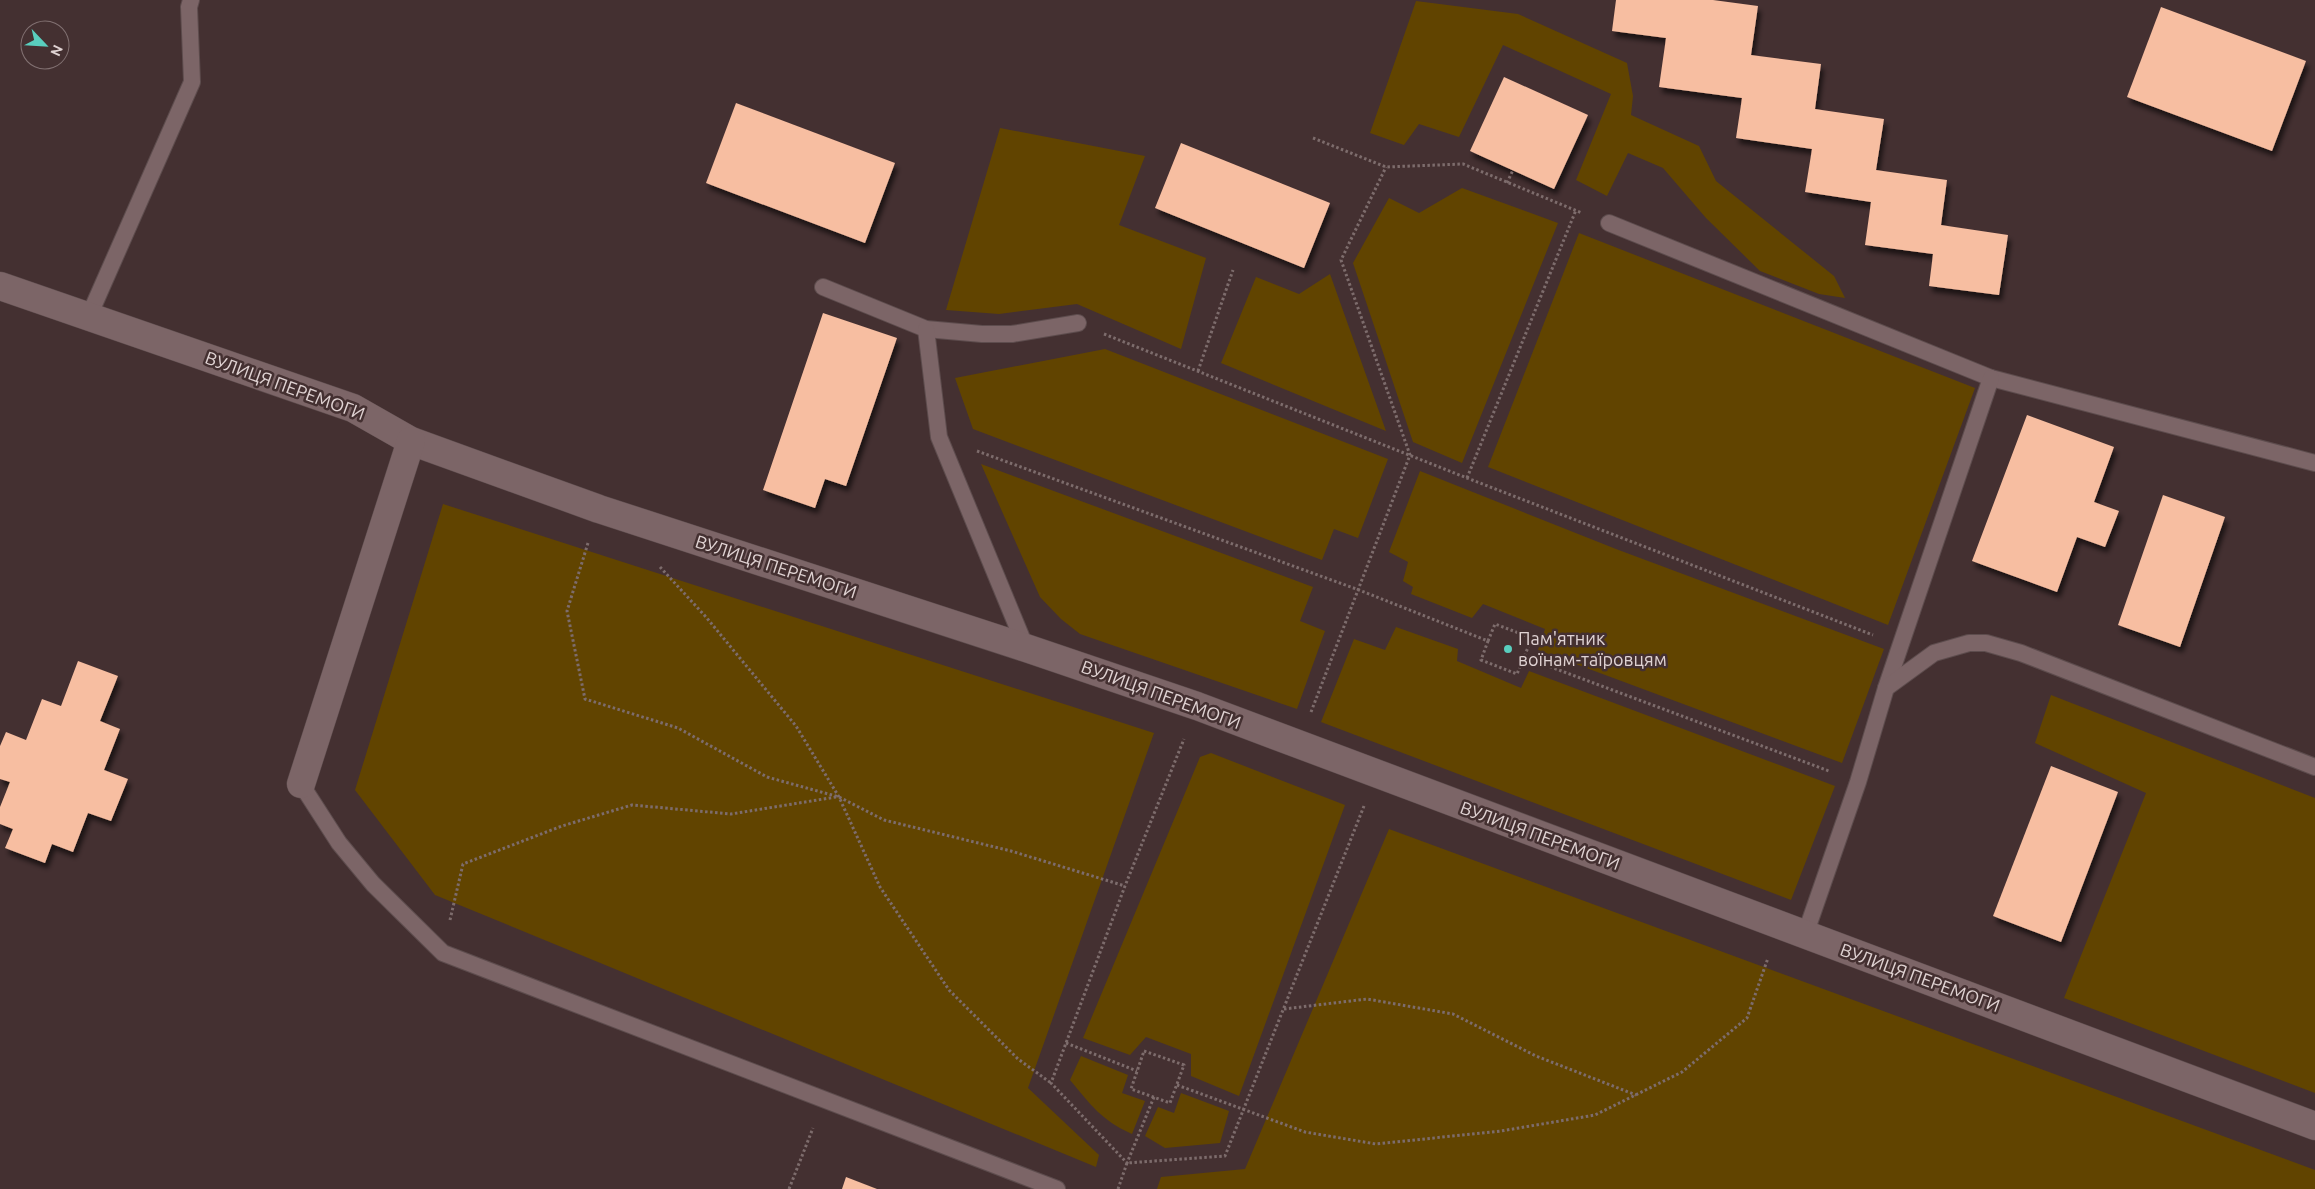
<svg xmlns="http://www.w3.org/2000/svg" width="2315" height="1189" viewBox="0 0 2315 1189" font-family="Ubuntu,sans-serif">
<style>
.green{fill:#614400}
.building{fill:#f7bea1;filter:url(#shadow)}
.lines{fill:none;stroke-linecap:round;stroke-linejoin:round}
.lane-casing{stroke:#5d4c4d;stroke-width:18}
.street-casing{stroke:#5d4c4d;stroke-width:29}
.path{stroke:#7d6c6c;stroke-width:3;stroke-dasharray:2.5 2.5;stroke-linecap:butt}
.lane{stroke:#7c6567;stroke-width:16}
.street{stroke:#7c6567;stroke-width:28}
.poi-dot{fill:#59cebe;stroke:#443031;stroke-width:2}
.labels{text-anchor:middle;stroke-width:5;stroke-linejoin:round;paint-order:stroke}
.street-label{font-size:18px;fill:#e0d3d3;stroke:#443031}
.poi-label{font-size:18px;fill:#e0d3d3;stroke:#443031;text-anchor:start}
</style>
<defs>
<filter id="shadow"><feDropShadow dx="3" dy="5.5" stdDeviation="2.5" flood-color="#0009"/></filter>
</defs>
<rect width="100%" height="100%" fill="#443031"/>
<g class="green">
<path d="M1416,1L1518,14L1627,63L1633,96L1631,115L1699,146L1716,181L1834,276L1845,298L1819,294L1760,271L1706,218L1663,168L1628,153L1607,196L1576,180L1611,94L1503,45L1459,137L1419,124L1404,145L1370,133Z"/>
<path d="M1000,128L1145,156L1119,225L1206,258L1181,349L1077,304L999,314L946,310Z"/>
<path d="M1462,188L1558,223L1462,463L1413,442L1353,263L1389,198L1419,213Z"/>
<path d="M1579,233L1975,388L1888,625L1488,467Z"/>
<path d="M1330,274L1386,431L1221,363L1256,277L1299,294Z"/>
<path d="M1105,349L1388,459L1358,538L1334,529L1322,560L973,429L955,378Z"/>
<path d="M981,464L1313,587L1300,621L1325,631L1297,709L1080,634L1061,619L1040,597Z"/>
<path d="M1420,471L1616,549L1884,649L1842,763L1538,650L1545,629L1483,604L1472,618L1411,594L1413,587L1403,581L1408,562L1389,552Z"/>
<path d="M443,504L1154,733L1028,1088L1099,1155L1096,1167L435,895L355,790Z"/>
<path d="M1396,627L1458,649L1457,661L1521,688L1529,671L1835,786L1791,900L1321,722L1354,639L1385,650Z"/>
<path d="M2051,695L2315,798V1093L2064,998L2146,793L2035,743Z"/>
<path d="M1211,753L1345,805L1239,1096L1191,1076V1054L1146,1037L1130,1055L1083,1038L1200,757Z"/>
<path d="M1389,829L2315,1170V1189H1157L1161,1177L1245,1169Z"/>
<path d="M1081,1056L1128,1075L1122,1093L1145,1101L1132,1134C1101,1120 1091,1105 1070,1080Z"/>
<path d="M1181,1093L1229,1111L1220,1143L1165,1148L1145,1136L1158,1107L1174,1113Z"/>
</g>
<g class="building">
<path d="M1616,0H1713L1758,6L1751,55L1821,64L1815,109L1884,119L1876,170L1947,180L1941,225L2008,235L1999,295L1929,286L1933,254L1865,245L1871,202L1805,192L1812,149L1736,138L1742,98L1659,87L1666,38L1612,31Z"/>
<path d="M2161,7L2306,61L2272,151L2127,97Z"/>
<path d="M1504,77L1588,115L1554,189L1470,151Z"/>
<path d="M736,103L895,163L865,243L706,183Z"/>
<path d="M1181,143L1330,203L1304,268L1155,208Z"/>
<path d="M823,313L897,338L846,486L825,479L815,508L763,490Z"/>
<path d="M2027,415L2114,447L2094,502L2119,511L2105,547L2077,537L2057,592L1972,561Z"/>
<path d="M2163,495L2225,517L2180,647L2118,625Z"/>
<path d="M78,661L118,676L100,721L120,729L104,770L128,779L111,821L88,813L73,852L52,844L45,863L5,848L13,829L0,824V807L10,782L0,779V746L6,732L26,740L42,699L61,706Z"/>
<path d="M2051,766L2118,792L2061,942L1993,916Z"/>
<path d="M846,1177L877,1189H842Z"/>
</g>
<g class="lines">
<g class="lane-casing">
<g id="lane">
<path d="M1609,223L1991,378L2315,463"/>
<path d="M823,287L926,329L982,334H1012L1078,323"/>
<path d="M89,316L192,82L189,7L191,0"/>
<path d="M926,329L939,437L1026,648"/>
<path d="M1886,688L1991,378"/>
<path d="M301,784L339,843L373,884L443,953L1057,1189"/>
<path d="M1805,935L1858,782L1886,688L1934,653L1969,643H1986L2021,653L2315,767"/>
</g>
</g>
<g class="street-casing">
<g id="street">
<path d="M0,286L353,408L411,441L599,509L1026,648L1197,706L2315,1126"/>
<path d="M301,784L411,441"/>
</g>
</g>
<g class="path">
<path d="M1313,138L1386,167L1463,164L1582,213"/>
<path d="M1507,183L1513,170"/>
<path d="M1104,334L1467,478L1873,635"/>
<path d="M1198,371L1233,270"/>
<path d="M977,451L1359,590L1488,641L1481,660L1517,674L1524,657L1829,771"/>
<path d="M1467,478L1576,210"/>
<path d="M588,543L567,611L585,699L678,728L767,777L839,797L884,820L1011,851L1125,886"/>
<path d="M660,567L706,617L796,726L839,797L880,887L949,990L1018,1059L1051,1083"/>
<path d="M1488,641L1495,624L1532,638L1524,657"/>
<path d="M1311,712L1410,455L1341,260L1386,167"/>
<path d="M450,920L463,864L562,826L632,805L731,814L836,797"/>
<path d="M1284,1009L1367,999L1453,1014L1536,1056L1636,1095"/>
<path d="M1066,1043L1137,1071"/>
<path d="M1144,1051L1184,1065L1170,1103L1131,1089Z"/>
<path d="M1177,1085L1305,1132L1376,1144L1501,1131L1595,1115L1682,1072L1747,1018L1768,958"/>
<path d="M1154,1097L1127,1163L1051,1083L1125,886L1184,739"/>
<path d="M789,1189L813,1128"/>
<path d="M1118,1189L1127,1163L1225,1156L1364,806"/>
</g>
<use href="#lane" class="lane"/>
<use href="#street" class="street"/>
</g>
<circle class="poi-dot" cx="1508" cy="649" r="5"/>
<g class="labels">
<g class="street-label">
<text transform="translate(285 386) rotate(20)" y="6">ВУЛИЦЯ ПЕРЕМОГИ</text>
<text transform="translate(776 567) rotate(18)" y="6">ВУЛИЦЯ ПЕРЕМОГИ</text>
<text transform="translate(1161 695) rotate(20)" y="6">ВУЛИЦЯ ПЕРЕМОГИ</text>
<text transform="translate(1540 836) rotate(20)" y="6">ВУЛИЦЯ ПЕРЕМОГИ</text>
<text transform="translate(1920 978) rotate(20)" y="6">ВУЛИЦЯ ПЕРЕМОГИ</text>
</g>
<g class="poi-label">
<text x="1518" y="645">Пам'ятник<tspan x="1518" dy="21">воїнам-таїровцям</tspan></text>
</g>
</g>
<g transform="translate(45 45) rotate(115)"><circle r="24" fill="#443031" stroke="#827172"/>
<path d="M0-4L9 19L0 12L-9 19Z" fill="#59cebe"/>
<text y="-8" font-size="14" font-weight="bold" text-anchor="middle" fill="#e0d3d3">N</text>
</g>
</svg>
